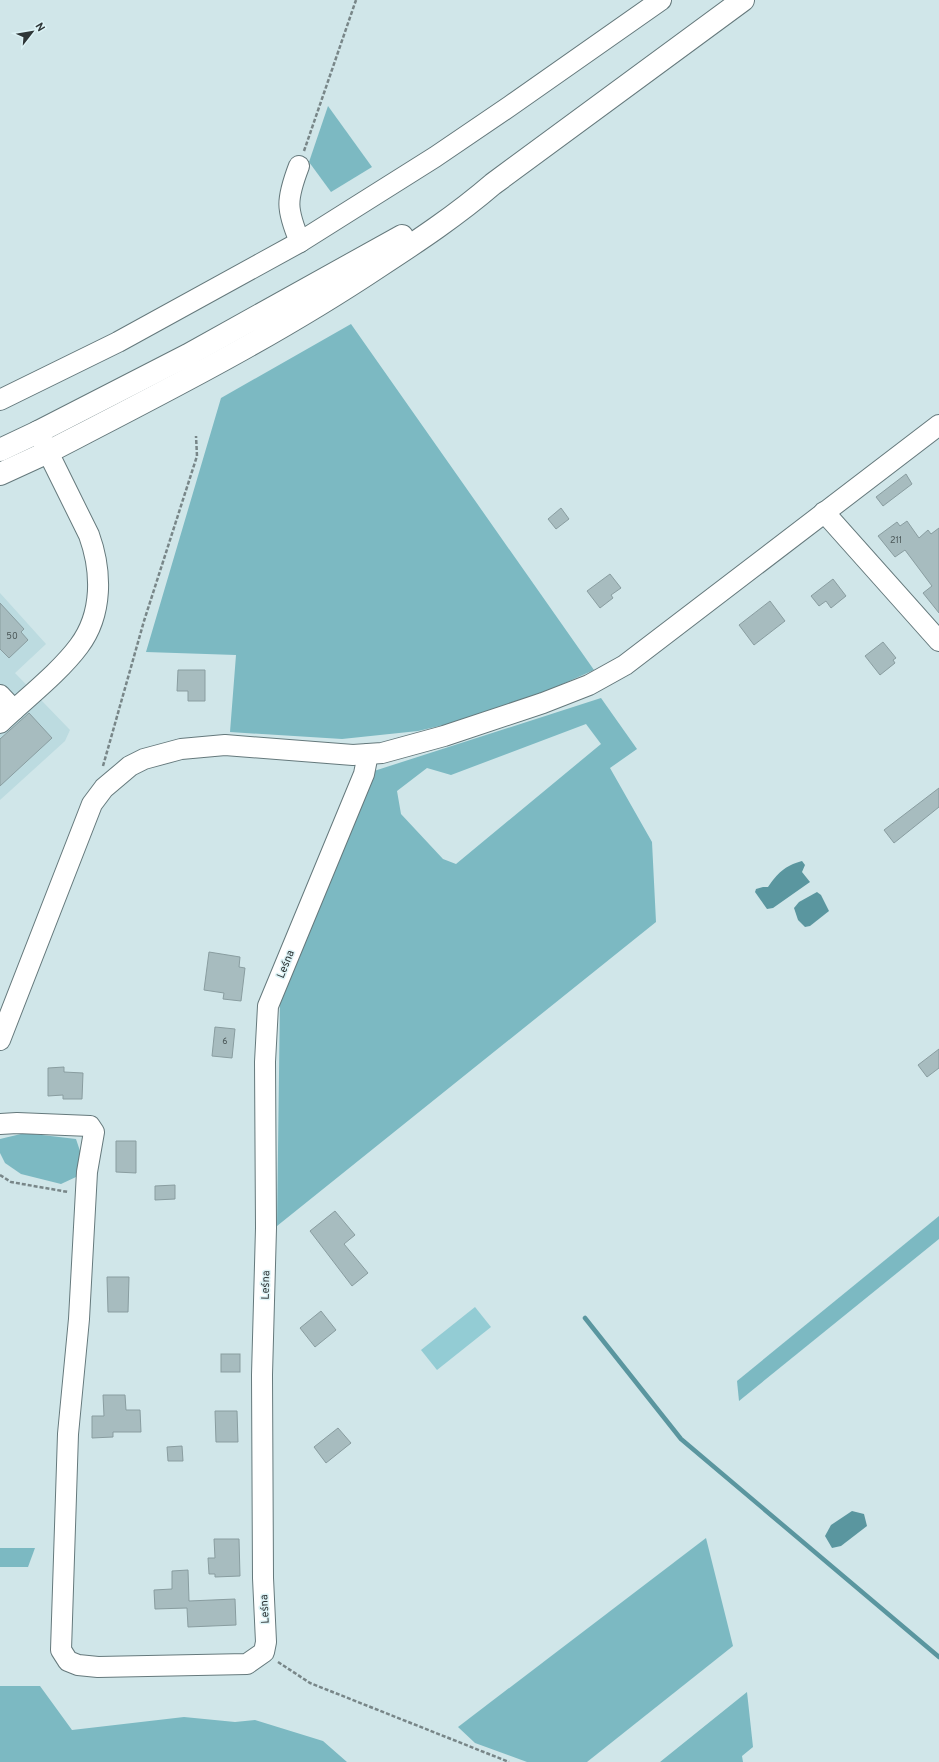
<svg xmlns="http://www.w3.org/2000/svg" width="939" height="1762" viewBox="0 0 939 1762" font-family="Overpass,sans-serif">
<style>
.built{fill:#bcdbe0}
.green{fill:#93ccd4}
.forest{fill:#7cb9c2;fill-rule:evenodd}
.water{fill:#5a969f}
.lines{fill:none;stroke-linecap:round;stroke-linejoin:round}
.stream{stroke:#5a969f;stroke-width:4.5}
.building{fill:#a7bcbf;stroke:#899da0}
.minor-casing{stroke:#65797c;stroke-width:22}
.major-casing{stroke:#65797c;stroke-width:24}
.highway-casing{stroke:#65797c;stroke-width:24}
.path{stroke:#788688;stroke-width:2.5;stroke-dasharray:4 2;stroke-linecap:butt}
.minor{stroke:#fff;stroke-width:20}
.major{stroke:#fff;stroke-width:22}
.highway{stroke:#fff;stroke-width:22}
.labels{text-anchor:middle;stroke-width:3;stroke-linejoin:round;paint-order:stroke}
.number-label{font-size:9px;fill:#4c5859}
.street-label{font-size:11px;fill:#2e3637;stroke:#ddf3f6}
</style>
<rect width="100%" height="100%" fill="#d0e6e9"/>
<path class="built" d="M0,593L46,644L15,673L70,730L65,741L0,800Z"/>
<path class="green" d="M475,1307L491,1327L437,1370L421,1350Z"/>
<g class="forest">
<path d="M328,106L372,167L331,192L309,162Z"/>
<path d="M351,324L594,670L547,691L461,721L418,731L342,739L230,732L236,655L146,652L221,398Z"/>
<path d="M601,698L637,749L610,768L652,842L656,922L277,1226L280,998L374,771ZM586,724L601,744L456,864L443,859L401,814L397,791L427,768L451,775Z"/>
<path d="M25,1133L76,1139L81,1154L76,1177L61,1184L21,1174L5,1163L0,1153V1139Z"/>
<path d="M939,1216V1239L739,1401L737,1381Z"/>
<path d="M706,1538L733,1646L587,1762H527L475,1743L458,1727Z"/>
<path d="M0,1548H35L28,1567H0Z"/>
<path d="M0,1686H40L72,1730L184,1717L235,1722L255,1720L323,1741L347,1762H0Z"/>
<path d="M747,1692L753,1747L742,1756L743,1762H660Z"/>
</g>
<g class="water">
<path d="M802,861L805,865L802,872L810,882L773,908L767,909L755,892L756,889L763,887H768C778,873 784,866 802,861Z"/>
<path d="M817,892L821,895L829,911L810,926L805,927L798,920L794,908L799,902Z"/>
<path d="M852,1511L864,1514L867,1526L841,1546L832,1548L825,1536L831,1525Z"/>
</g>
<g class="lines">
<path class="stream" d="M585,1318L681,1439L939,1657"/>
</g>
<g class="building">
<path d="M906,474L912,484L883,506L876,497Z"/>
<path d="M561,508L569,519L556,529L548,519Z"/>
<path d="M907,521L919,538L928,530L931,534L939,528V613L923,593L932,586L905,550L895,557L878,536L897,522L900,526Z"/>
<path d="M610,574L621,588L611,595L613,598L600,608L587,591Z"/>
<path d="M833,579L846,596L831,608L826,601L819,606L811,596Z"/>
<path d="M770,601L785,621L754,645L739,625Z"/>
<path d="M0,603L24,629L21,632L28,640L9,658L0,649Z"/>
<path d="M883,642L896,658L893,660L895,663L880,675L865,656Z"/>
<path d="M178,670H205V701H188V691H177Z"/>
<path d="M29,713L52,738L0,786V739Z"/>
<path d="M939,788V807L894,843L884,830Z"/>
<path d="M209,952L240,957L239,967L245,968L241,1001L223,999L224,993L204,990Z"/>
<path d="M215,1027L235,1029L232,1058L212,1056Z"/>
<path d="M939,1049V1068L927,1077L918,1065Z"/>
<path d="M64,1067V1072L83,1073L82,1099H63V1095L48,1096V1068Z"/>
<path d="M116,1141H136V1173L116,1172Z"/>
<path d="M175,1185V1199L155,1200V1186Z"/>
<path d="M335,1211L355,1235L344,1244L368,1273L352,1286L310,1231Z"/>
<path d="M107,1277H129L128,1312H108Z"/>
<path d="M321,1311L336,1330L315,1347L300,1328Z"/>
<rect x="221" y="1354" width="19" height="18"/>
<path d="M103,1395H125L126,1410H140L141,1432H113V1437L92,1438V1416H104Z"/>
<path d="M215,1411H237L238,1442H216Z"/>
<path d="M338,1428L351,1443L326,1463L314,1447Z"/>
<path d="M182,1446L183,1461H168L167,1447Z"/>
<path d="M214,1539H239L240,1576L215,1577V1574H209L208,1558H215Z"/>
<path d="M188,1570L189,1601L235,1599L236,1625L188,1627L187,1608L155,1609L154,1590L172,1589V1571Z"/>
</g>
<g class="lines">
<g class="minor-casing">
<g id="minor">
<path d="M299,166C286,200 286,209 300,242"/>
<path d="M0,400L118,342L300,242L435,157L510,106L661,0"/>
<path d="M824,512L939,641"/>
<path d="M0,695L14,710"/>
<path d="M0,723C25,699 59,673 79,646C103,614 102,571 89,535L41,438"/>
<path d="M0,1040L92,804L104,788L130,766L144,759L181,749L225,745L353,755L382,753L444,736L543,703L589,685L625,665L939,425"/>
<path d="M0,1124L17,1123L90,1126L94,1132L87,1172L79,1319L68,1434L61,1650L68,1661L78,1665L98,1667L247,1664L264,1652L266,1642L263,1578L262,1375L266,1228L265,1062L268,1006L364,774L368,754"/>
</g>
</g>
<g class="major-casing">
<g id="major">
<path d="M38,432L188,355L402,236"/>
<path d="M48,452C160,394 273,337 378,267C418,241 457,215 493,184L743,0"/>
</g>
</g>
<g class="highway-casing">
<g id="highway">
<path d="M0,450L38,432"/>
<path d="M0,474L48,452"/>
</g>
</g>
<g class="path">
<path d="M304,151L356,0"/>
<path d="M103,766L144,621L197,456L196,436"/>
<path d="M0,1175L11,1182L68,1192"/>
<path d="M278,1662L310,1683L509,1762"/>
</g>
<use href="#minor" class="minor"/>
<use href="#major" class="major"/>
<use href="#highway" class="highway"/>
</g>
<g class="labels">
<g class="number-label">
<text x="896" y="543">211</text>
<text x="12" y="639">50</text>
<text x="225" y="1044">6</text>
</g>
<g class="street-label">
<text transform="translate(285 964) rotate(-68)" y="4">Leśna</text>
<text transform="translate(265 1285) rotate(-89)" y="4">Leśna</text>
<text transform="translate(264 1609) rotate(-93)" y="4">Leśna</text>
</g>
</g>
<g transform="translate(32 32) rotate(59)" stroke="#ddf3f6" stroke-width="3" paint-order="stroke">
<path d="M0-3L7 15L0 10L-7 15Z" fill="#2e3637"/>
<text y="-6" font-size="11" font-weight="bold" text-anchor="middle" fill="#2e3637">N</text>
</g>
</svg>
